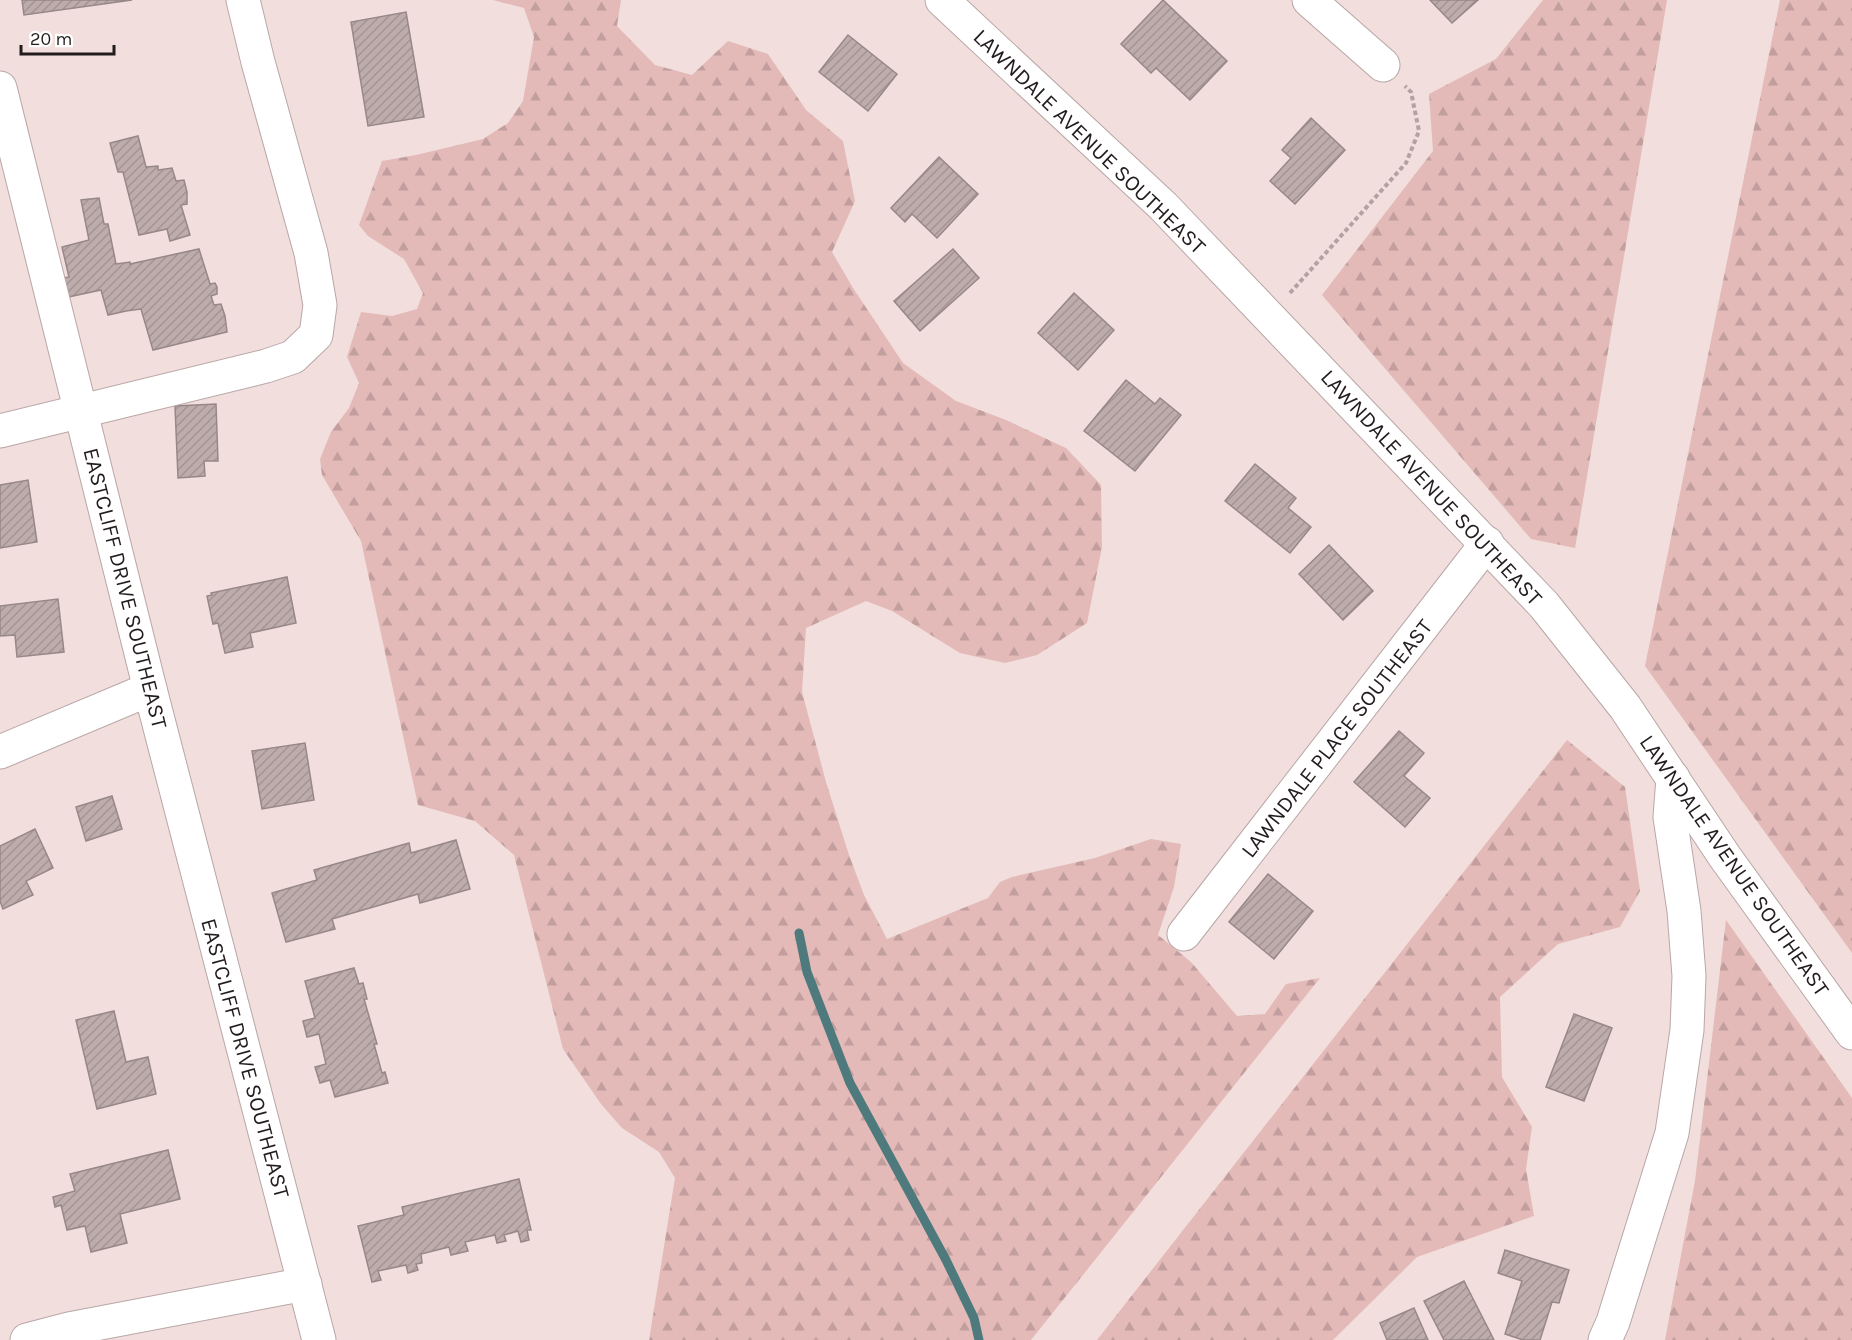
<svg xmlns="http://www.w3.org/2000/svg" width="1852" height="1340" viewBox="0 0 1852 1340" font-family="Karla,sans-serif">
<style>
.forest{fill:url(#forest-firs)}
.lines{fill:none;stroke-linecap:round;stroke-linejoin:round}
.stream{stroke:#4e797d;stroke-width:9}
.building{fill:url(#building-hatch);stroke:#978786;stroke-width:1.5}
.minor-casing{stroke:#b8a7a6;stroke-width:35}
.path{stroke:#b2a3a2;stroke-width:4;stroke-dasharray:4.5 3;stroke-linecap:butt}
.minor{stroke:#fff;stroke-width:33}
.labels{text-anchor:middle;stroke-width:4.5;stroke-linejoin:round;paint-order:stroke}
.street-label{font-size:22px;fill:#231c1c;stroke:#fff}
</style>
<defs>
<pattern id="forest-firs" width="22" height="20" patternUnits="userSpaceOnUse" patternTransform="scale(1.5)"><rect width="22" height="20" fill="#e3bab8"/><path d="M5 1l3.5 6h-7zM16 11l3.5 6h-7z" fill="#c29f9e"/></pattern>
<pattern id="building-hatch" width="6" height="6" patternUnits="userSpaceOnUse" patternTransform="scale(1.5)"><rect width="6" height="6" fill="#beacac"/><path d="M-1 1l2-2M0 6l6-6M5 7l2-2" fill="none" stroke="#a39393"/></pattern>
</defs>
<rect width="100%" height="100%" fill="#f1dedd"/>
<g class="forest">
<path d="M493,0H621L617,26L655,65L692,75L728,41L768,54L806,110L843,141L855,201L832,252L853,288L903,363L956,401L1006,420L1066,448L1101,485L1102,547L1087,623L1037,655L1005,663L960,653L892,611L866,601L806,628L802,692L826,782L849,855L864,895L887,939L988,898L1000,882L1012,877L1095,858L1151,839L1181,844L1174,887L1158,935L1191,962L1237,1016L1265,1014L1286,984L1320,978L1031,1340H649L675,1178L659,1152L622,1128L601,1104L563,1049L514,855L475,821L418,805L361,541L322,475L320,459L331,432L349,408L359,383L347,357L361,312L392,316L417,309L423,293L404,259L368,236L359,225L382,161L416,155L483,139L508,123L523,101L534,37L524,8Z"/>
<path d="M1543,0H1667L1575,548L1531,539L1322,295L1433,151L1429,94L1496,59Z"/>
<path d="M1780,0H1852V953L1645,666Z"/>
<path d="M1567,740L1625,787L1640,891L1620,927L1558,944L1500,997L1502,1077L1532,1127L1526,1169L1534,1216L1417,1257L1333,1340H1097Z"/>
<path d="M1726,920L1852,1098V1340H1665L1695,1181Z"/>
</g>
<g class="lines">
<path class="stream" d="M799,933L807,972L850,1083L946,1260L974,1318L979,1340"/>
</g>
<g class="building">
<path d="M22,0H132L24,15Z"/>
<path d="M1163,0L1227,61L1190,100L1156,68L1151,73L1121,44Z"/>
<path d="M1430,0H1478L1452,23Z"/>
<path d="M406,12L424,117L368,126L351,22Z"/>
<path d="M848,35L897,74L868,111L819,72Z"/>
<path d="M1311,118L1345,150L1295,204L1270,181L1291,158L1282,150Z"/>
<path d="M138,136L146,167L158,166V170L172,168L176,181L184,180L187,192V204L181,205L190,235L170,241L167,229L139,235L123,172H118L110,143Z"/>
<path d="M939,157L978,194L937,238L912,214L905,222L891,208Z"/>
<path d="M99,198L104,224H108L116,264L130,262V264L199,249L210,284L215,283L217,287V294L211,296L214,305L221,304L225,316L227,332L153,350L141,309L126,311L108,315L101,290L68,297L63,278L69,277L62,247L89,240L81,200Z"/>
<path d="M953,249L979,278L920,331L894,301Z"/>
<path d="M1074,293L1114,330L1078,370L1038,333Z"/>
<path d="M1126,380L1155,404L1160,398L1181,415L1135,471L1084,431Z"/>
<path d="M216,404L218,461H204L205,476L178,478L175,406Z"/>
<path d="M1255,464L1296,498L1288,508L1311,527L1290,553L1225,501Z"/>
<path d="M28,480L37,542L0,548V485Z"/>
<path d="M1329,545L1373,591L1343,620L1299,574Z"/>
<path d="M287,577L296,623L250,633L253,647L225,653L218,623L213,624L207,596L212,595L211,593Z"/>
<path d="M58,599L64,652L17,657L15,635L0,636V606Z"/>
<path d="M1399,731L1424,753L1404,776L1430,798L1405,827L1354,782Z"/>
<path d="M305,743L314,800L262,809L252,751Z"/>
<path d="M112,796L122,829L86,841L76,807Z"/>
<path d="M35,829L53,868L26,881L33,895L3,909L0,901V846Z"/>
<path d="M456,840L470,889L420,903L418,894L332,919L335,929L286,942L272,893L317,880L314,870L409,843L411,853Z"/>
<path d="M1268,874L1313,911L1274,959L1229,922Z"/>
<path d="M354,968L359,984L363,983L367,999H364L377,1044H374L382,1073L385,1072L388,1083L335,1097L330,1080L320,1083L315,1067L326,1064L319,1034L307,1037L303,1021L315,1018L305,981Z"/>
<path d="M114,1011L126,1062L148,1057L156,1094L97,1109L76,1020Z"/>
<path d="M1574,1014L1612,1028L1584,1101L1546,1087Z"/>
<path d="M168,1150L180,1199L120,1214L127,1243L91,1252L85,1226L67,1230L61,1205L55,1207L53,1197L75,1191L70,1174Z"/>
<path d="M519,1179L531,1230H527L529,1240L521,1242L518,1231L504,1235L506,1241L497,1243L495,1235L465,1242L468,1251L451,1255L449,1247L421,1254L422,1263L416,1264L418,1270L408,1273L406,1265L378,1271L381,1280L372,1282L358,1226L404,1215L402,1207Z"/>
<path d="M1505,1250L1569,1270L1559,1303L1552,1302L1540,1340H1523L1505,1334L1522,1281L1498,1273Z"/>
<path d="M1464,1281L1494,1340H1444L1424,1301Z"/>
<path d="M1414,1308L1428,1340H1387L1380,1323Z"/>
</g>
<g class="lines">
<g class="minor-casing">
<g id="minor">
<path d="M942,0L1163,206L1544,605L1625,707L1725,857L1852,1033"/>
<path d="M1309,0L1383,65"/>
<path d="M0,88L150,689L319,1340"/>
<path d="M0,431L266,366L293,357L316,335L320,305L311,253L258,62L243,0"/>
<path d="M0,752L150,689"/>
<path d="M1184,934L1487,543"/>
<path d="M27,1340L69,1329L305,1284"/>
<path d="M1605,1340L1613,1322L1672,1133L1687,1030L1689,976L1684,911L1670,817L1673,778"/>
</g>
</g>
<path class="path" d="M1290,293L1406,163L1419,131L1411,92L1405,86"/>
<use href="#minor" class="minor"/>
</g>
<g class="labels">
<g class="street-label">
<text transform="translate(1090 141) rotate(44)" y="8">LAWNDALE AVENUE SOUTHEAST</text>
<text transform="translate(1432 487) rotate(47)" y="8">LAWNDALE AVENUE SOUTHEAST</text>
<text transform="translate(126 588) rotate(76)" y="8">EASTCLIFF DRIVE SOUTHEAST</text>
<text transform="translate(1336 738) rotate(-52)" y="8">LAWNDALE PLACE SOUTHEAST</text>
<text transform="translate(1735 865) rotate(55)" y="8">LAWNDALE AVENUE SOUTHEAST</text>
<text transform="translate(246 1058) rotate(75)" y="8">EASTCLIFF DRIVE SOUTHEAST</text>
</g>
</g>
<path d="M21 45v9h93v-9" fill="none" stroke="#231c1c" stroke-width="3"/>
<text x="30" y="45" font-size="18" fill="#231c1c" stroke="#ffffff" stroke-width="4.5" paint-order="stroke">20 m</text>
</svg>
